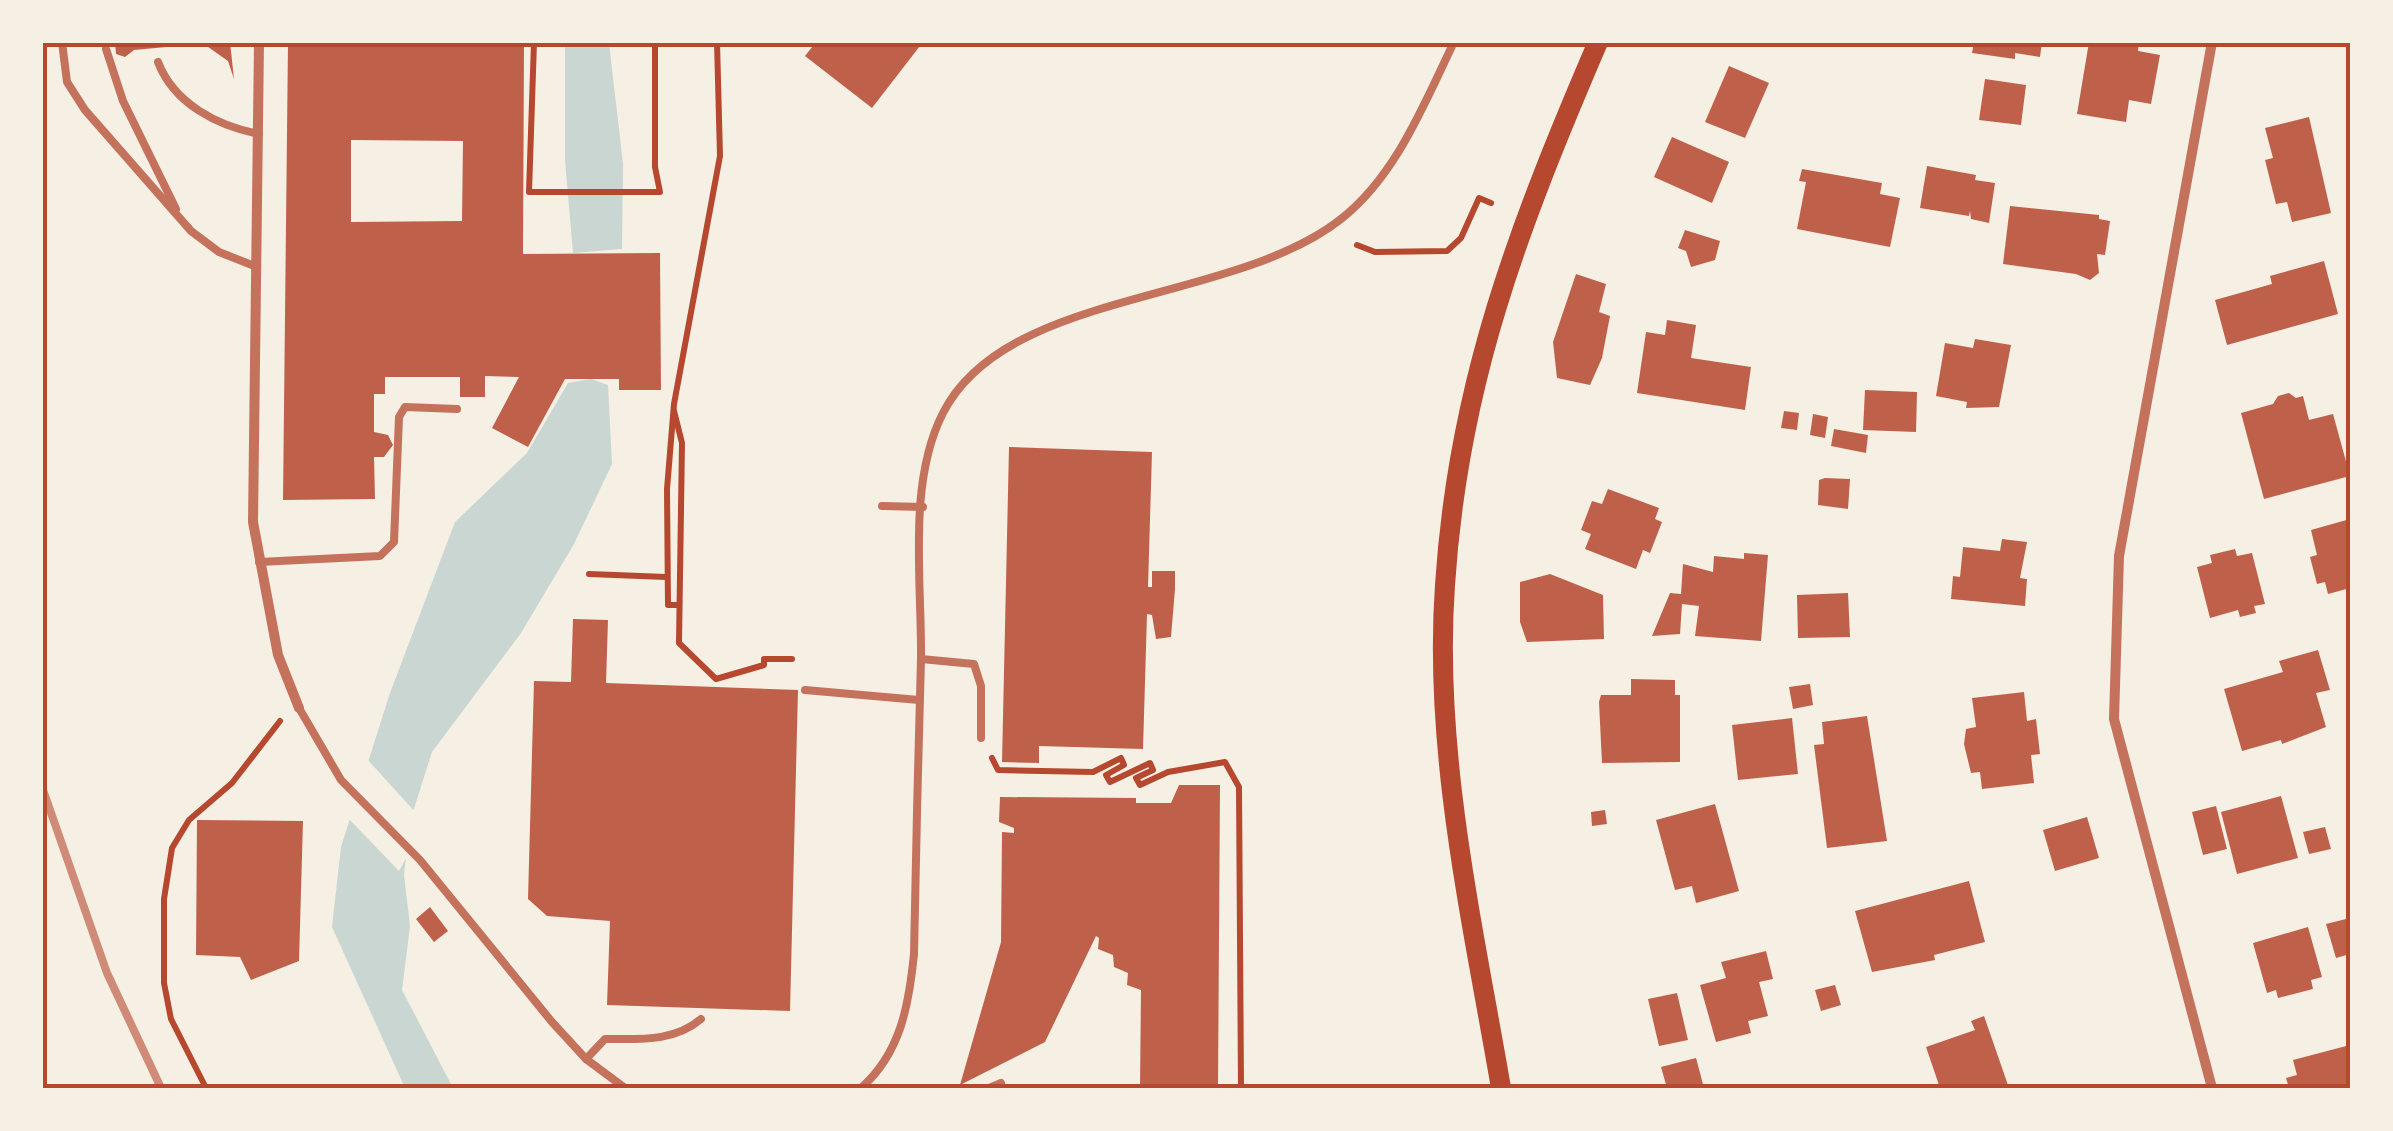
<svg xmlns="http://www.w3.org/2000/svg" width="2393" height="1131" viewBox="0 0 2393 1131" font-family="'Playfair Display',serif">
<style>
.water{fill:#c9d6d2}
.pier{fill:#f6efe4}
.building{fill:#bf614a;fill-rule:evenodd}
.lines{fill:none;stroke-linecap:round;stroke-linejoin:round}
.path{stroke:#b5482f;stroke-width:6}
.service{stroke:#c5725c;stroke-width:8}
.minor{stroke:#c5725c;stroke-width:10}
.secondary{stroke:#b5482f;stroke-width:20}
.rail{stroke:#cf8b77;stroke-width:8}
.neatline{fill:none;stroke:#b5482f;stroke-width:4}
</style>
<rect width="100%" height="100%" fill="#f6efe4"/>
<g class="water">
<path d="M565,43H609L623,164L622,249L573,253L565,160Z"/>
<path d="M591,379L608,385L612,464L574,544L521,633L432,752L410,821L404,875L410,926L402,990L453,1088H405L332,927L341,847L390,693L455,522L527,453L568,383Z"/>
</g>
<path class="pier" d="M367,759L417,814L412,847L399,871L347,817Z"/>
<g class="building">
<path d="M115,42H188V45L134,50L125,57L116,54Z"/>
<path d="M201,42H230L234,79L228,61Z"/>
<path d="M288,42H524L523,254L660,253L661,390H619V379H565L528,447L492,428L519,377L485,376V397H460V377H385V394H374V432L388,435L393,445L384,457H374L375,499L283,500ZM351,140L463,141L462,221L351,222Z"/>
<path d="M816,42H923L872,108L805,56Z"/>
<path d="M1974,42H2042L2040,57L2015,53V59L1972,53Z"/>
<path d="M2089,42H2139L2138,51L2160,55L2151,104L2129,100L2126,122L2077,114Z"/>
<path d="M1729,66L1769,83L1745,138L1705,122Z"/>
<path d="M1985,79L2026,85L2021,125L1979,120Z"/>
<path d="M2309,117L2331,213L2292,222L2287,202L2276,204L2265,160L2273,158L2265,128Z"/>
<path d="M1672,137L1729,162L1712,203L1654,177Z"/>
<path d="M1927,166L1976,175L1975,180L1995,183L1989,223L1971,219L1970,211L1969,216L1920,208Z"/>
<path d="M1802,169L1882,183L1880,194L1900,198L1890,247L1797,229L1806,182L1799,181Z"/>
<path d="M2010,206L2099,215V219L2110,221L2105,255L2097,254L2099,273L2090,280L2076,274L2003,264Z"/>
<path d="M1685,230L1720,241L1715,260L1691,267L1686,251L1678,248Z"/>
<path d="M2324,261L2338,314L2227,345L2215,300L2272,284L2270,276Z"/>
<path d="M1576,274L1606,284L1599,312L1610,316L1602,358L1590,385L1557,378L1553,342Z"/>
<path d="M1667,320L1696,325L1691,358L1751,367L1745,410L1637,393L1646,332L1665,335Z"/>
<path d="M1975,339L2011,345L1999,407L1966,408L1967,402L1936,396L1945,343L1973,348Z"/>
<path d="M1865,390L1917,392L1916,432L1863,430Z"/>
<path d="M2289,393L2296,398L2303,396L2309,420L2333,414L2350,476L2264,499L2241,413L2273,404L2278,396Z"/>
<path d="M1784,411L1799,413L1797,430L1781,428Z"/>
<path d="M1813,414L1828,417L1825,438L1810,435Z"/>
<path d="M1834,429L1868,435L1866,453L1831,446Z"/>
<path d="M1009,447L1152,452L1148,587H1152V571H1175V589L1171,637L1156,639L1152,615L1147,614L1143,749L1039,746V763L1002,762Z"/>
<path d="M1825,478L1850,479L1848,509L1818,505L1819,480Z"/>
<path d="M1608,489L1659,508L1655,519L1662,522L1650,553L1643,550L1636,569L1585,549L1591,534L1581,530L1592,501L1602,504Z"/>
<path d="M2350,519V588L2328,594L2325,582L2317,584L2310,557L2317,555L2311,530Z"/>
<path d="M2002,539L2027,542L2020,578L2027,579L2025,606L1951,599L1953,576L1960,577L1963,547L2000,551Z"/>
<path d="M2235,549L2237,556L2252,553L2265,604L2254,606L2256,613L2240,617L2238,610L2210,618L2197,567L2212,563L2210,555Z"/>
<path d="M1744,553L1768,555L1761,641L1695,636L1699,606L1682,604L1680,634L1652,636L1670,593L1681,594L1683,564L1713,572L1714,556L1744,559Z"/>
<path d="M1550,574L1603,595L1604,639L1527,642L1520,622V582Z"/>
<path d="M1848,593L1850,637L1798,638L1797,595Z"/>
<path d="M573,619L608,620L606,683L798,690L790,1011L607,1005L610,921L547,916L528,899L534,681L571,682Z"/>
<path d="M2318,650L2330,690L2316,693L2326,727L2282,744L2281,740L2242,751L2224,689L2283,672L2279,661Z"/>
<path d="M1631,679L1675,680V695H1680V762L1602,763L1599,702L1601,695H1631Z"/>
<path d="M1810,684L1813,705L1793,709L1789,687Z"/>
<path d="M2024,692L2027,721L2036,719L2040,754L2031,755L2034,783L1982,789L1980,772L1971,773L1964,744L1966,729L1976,727L1972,698Z"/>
<path d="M1867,716L1887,841L1827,848L1814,745L1824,744L1822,722Z"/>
<path d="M1792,718L1798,774L1738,780L1732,725Z"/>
<path d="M1179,785H1220L1218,1088H1140L1141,990L1127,985L1128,973L1114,967L1113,955L1098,949L1099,938L1096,936L1045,1042L960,1085L1001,942L1002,832L1014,833V828L999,822L1000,797L1136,798V803H1171Z"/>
<path d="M2281,796L2298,858L2237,874L2221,812Z"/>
<path d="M1715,804L1739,891L1696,903L1692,886L1675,890L1656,820Z"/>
<path d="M2216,806L2227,849L2203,855L2192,812Z"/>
<path d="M1605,810L1607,824L1592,826L1591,812Z"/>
<path d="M2087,817L2099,858L2055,871L2043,830Z"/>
<path d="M197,820L303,821L299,961L251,980L240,957L196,955Z"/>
<path d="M2325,827L2331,849L2309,854L2303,832Z"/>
<path d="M1969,881L1985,942L1934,955L1935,960L1872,972L1855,911Z"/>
<path d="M430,907L448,931L434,942L416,919Z"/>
<path d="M2350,918V954L2336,958L2326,924Z"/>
<path d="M2308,927L2322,977L2311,980L2313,989L2278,998L2276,990L2267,993L2253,943Z"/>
<path d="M1766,951L1773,979L1759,982L1768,1016L1748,1021L1751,1033L1716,1042L1700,985L1726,978L1721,962Z"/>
<path d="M1835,985L1841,1005L1821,1011L1815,990Z"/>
<path d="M1677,993L1688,1040L1659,1046L1648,999Z"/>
<path d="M1984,1016L2009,1088H1940L1926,1047L1975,1030L1971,1021Z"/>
<path d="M2350,1045V1088H2289L2286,1078L2297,1075L2293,1060Z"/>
<path d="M1696,1058L1704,1088H1667L1661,1067Z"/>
</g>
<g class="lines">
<g class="path">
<path d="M534,42L529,192H660L655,167V42"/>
<path d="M1357,245L1375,252L1447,251L1461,238L1479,198L1491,203"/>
<path d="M674,411L682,443L679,643L716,679L764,665V659H792"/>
<path d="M589,574L666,577"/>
<path d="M679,605H668L667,489L674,404L720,156L717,42"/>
<path d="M992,758L998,770L1093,772L1121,758L1124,765L1106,775L1110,782L1150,763L1153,770L1136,778L1140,785L1168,772L1225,762L1239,787L1241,1088"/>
<path d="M206,1088L171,1019L164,983V899L172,848L189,820L232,783L280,721"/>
</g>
<g class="service">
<path d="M62,42L67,82L85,110L191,231L219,252L257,267"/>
<path d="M106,49L123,101L176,209"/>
<path d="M158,62C174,104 218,126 259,134"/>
<path d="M882,506L923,507"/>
<path d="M259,562L380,556L394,542L399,417L405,407L457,409"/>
<path d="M921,659L974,664L981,686V738"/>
<path d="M805,690L919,700"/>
<path d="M299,708L341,780L420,860L552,1022L586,1059L625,1088"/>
<path d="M586,1059L605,1039C640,1039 674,1042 701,1019"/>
<path d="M861,1088C901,1053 909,1004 914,954C916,856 918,757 921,659C922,582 907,483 943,413C1006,289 1232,305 1341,219C1396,176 1424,104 1454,42"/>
<path d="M989,1088L1001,1083"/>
</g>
<g class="minor">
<path d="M259,42L253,522L278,655L299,708"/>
<path d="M2212,1088L2114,719L2119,556L2212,42"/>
</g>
<path class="secondary" d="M1501,1088C1473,924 1433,753 1445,585C1458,383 1519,226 1598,42"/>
<path class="rail" d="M42,787L107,973L161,1088"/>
</g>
<rect width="2393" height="1131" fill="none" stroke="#f6efe4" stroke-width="90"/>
<rect x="45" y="45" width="2303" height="1041" class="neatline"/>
</svg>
